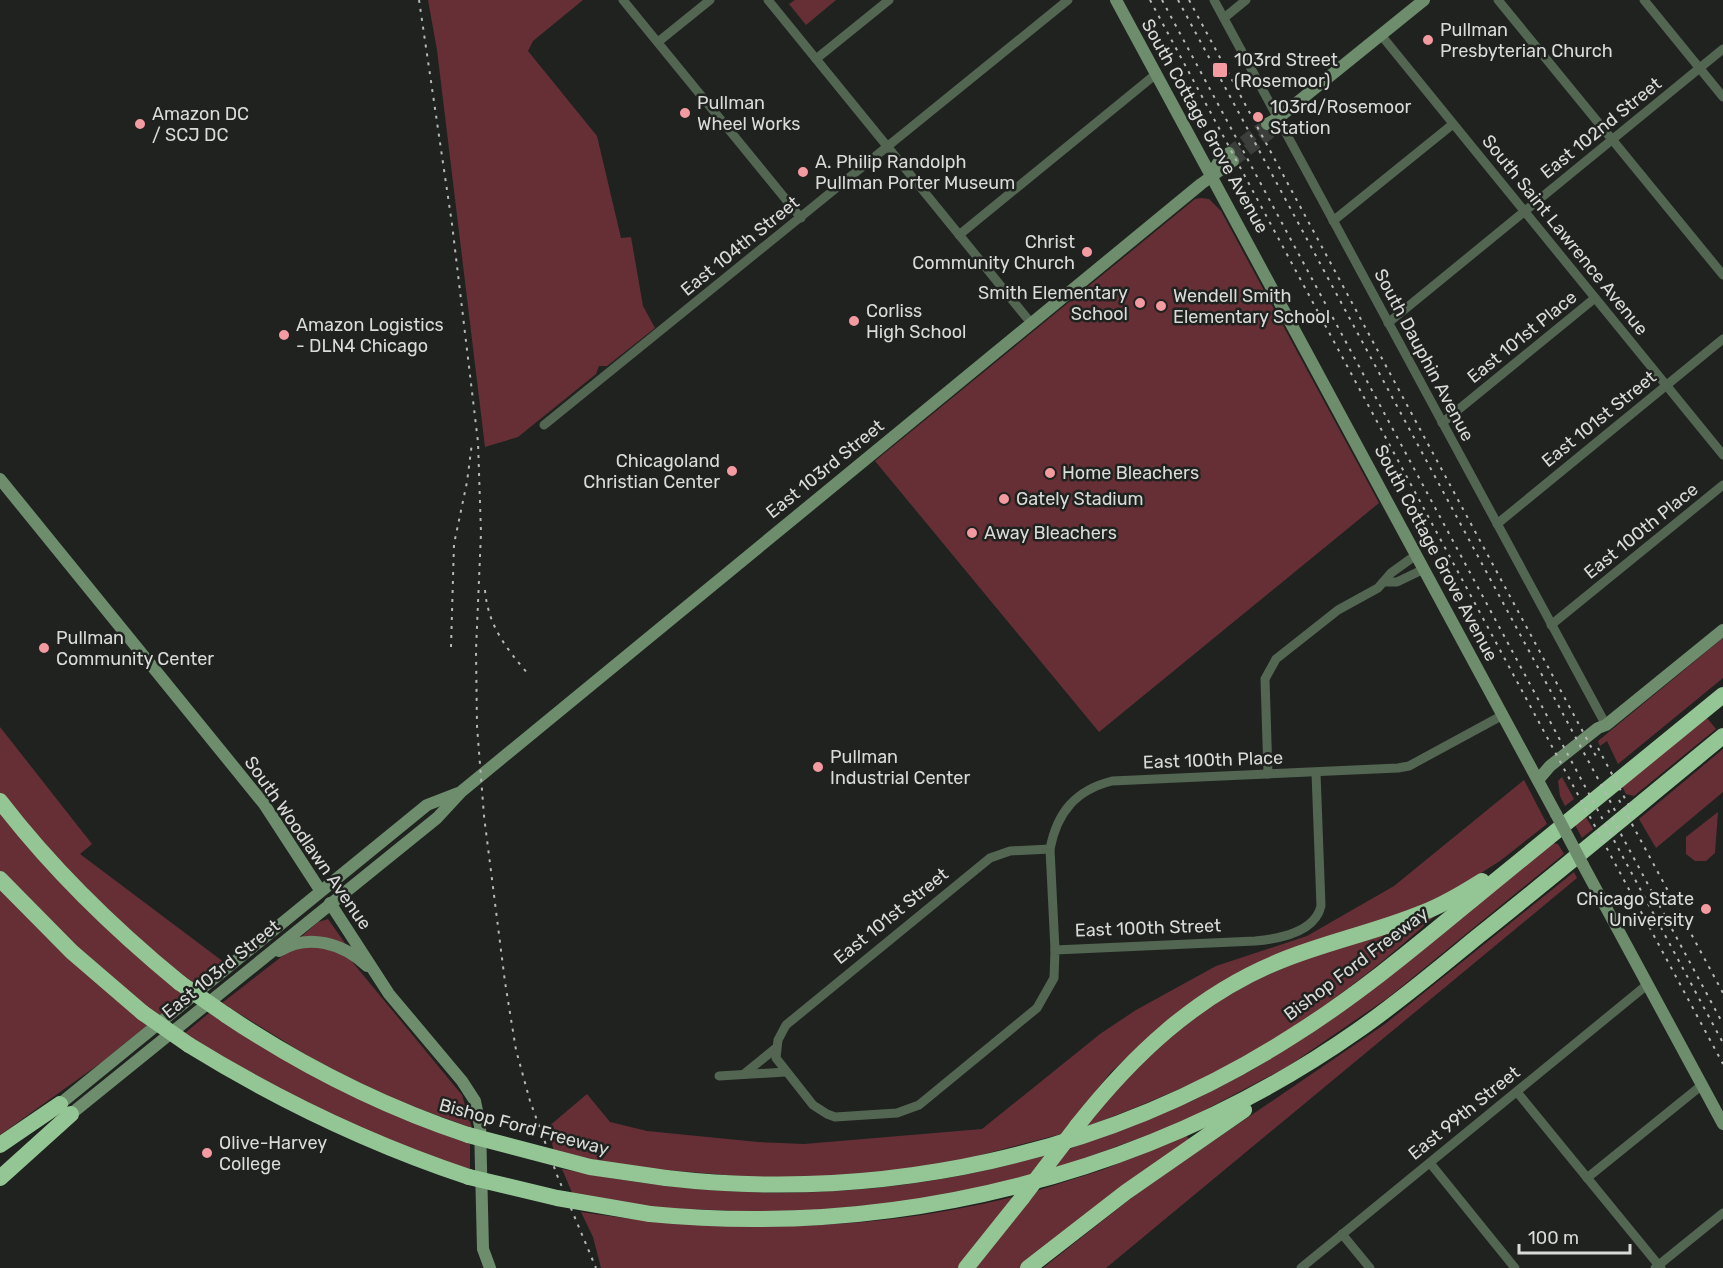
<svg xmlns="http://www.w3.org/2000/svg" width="1723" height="1268" viewBox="0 0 1723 1268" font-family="Rubik,sans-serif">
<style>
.green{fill:#652f35}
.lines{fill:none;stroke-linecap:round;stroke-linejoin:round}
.secondary-tunnel{stroke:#3c3e3c;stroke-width:12;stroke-dasharray:12 6;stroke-linecap:butt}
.street{stroke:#526652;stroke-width:9}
.secondary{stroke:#6d8d6d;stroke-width:12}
.highway{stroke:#94c695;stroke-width:16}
.rail{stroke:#b6b8b6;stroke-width:2;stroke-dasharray:3 6;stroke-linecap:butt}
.secondary-bridge{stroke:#6d8d6d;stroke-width:12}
.highway-bridge{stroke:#94c695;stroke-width:16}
.poi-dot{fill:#f49aa1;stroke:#202220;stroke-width:2}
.labels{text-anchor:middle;stroke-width:5;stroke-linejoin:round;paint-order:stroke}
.poi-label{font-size:18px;fill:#d9dbd9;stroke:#202220;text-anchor:start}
.street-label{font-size:18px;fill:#d9dbd9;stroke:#202220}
</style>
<rect width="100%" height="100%" fill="#202220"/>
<g class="green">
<path d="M428,0H583L533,41L528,51L597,136L621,238L631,237L643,306L655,328L607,366H599L596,374L518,437L485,447L437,50Z"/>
<path d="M795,0H836L806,25L789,4Z"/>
<path d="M1201,198L1209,199L1221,211L1379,503L1099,732L875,461L1195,199Z"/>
<path d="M1723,638V678L1618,764L1607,741L1600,746L1598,741Z"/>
<path d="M1707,718L1716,729L1634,796L1626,794L1622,786Z"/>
<path d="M0,727L92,844L80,854L225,963L197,985L187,978L175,987L184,995L102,1062L0,1135Z"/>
<path d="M1723,749V792L1656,848L1639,819Z"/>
<path d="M1562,777L1574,799L1565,806L1560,796L1558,781Z"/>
<path d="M1524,780L1547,824L1500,861L1446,895L1181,1009L1111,1072L1061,1134L954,1162L850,1176L761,1178L630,1167L554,1152L548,1127L587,1094L610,1122L647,1131L758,1142L804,1144L982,1129L1100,1034L1136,1010L1216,966L1307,936L1394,886Z"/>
<path d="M1718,812L1715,853L1706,861H1695L1686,854V837Z"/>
<path d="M1586,817L1593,829L1582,838L1575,825Z"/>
<path d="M1553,843L1558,844L1564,854L1389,997L1287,1067L1178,1124L1052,1170L1069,1149L1192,1101L1252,1070L1334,1018Z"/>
<path d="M1574,872L1577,878L1106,1268H1043L1140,1191L1385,1024Z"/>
<path d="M1433,914L1435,916C1367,977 1294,1033 1212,1074C1170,1094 1128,1111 1085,1127C1121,1085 1158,1039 1205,1009C1275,964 1355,941 1433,914Z"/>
<path d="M328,919L347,946L300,938L318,922Z"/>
<path d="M311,944L347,956L354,964L462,1095L472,1128L401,1102L329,1069L222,1003L285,954L296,947Z"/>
<path d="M209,1013L447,1136L470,1144V1171L391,1143L253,1077L185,1033Z"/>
<path d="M1187,1136L1190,1141L1022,1268H976L1036,1191L1102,1170Z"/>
<path d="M1045,1155L1028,1177L916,1201L781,1213L645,1207L573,1195L562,1169C726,1203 884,1202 1045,1155Z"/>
<path d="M1013,1197L958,1268H601L593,1237L581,1212C725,1234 871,1232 1013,1197Z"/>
</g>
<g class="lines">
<g class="secondary-tunnel">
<path d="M1229,153L1267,124"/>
<path d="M1233,161L1271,132"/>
</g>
<g class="street">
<path d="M623,0L801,218"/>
<path d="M768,0L1031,323"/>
<path d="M1214,0L1606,725"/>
<path d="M1498,0L1723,275"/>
<path d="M1644,0L1723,97"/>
<path d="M1224,18L1246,0"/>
<path d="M1381,35L1723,455"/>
<path d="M658,42L710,0"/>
<path d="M816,59L889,0"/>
<path d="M1333,221L1453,124"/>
<path d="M959,235L1156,74"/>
<path d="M1388,323L1723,49"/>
<path d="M1442,423L1595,298"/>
<path d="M544,425L1068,0"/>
<path d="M1497,524L1723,339"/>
<path d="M1385,582H1397L1424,569"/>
<path d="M1551,625L1723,485"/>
<path d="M1268,774L1265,679L1276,659L1338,610L1378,588L1391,573L1416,555"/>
<path d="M1050,849L1010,851L990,858L786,1025L778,1040L776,1058L813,1105L827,1114L835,1117L897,1113L919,1105L1037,1008L1054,978L1055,950L1255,941C1279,939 1315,932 1321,906L1316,773"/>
<path d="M1055,950L1050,849C1057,812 1076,790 1112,781L1398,768L1409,766L1503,715"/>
<path d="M744,1074L776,1048"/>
<path d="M719,1076L786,1072"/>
<path d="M1517,1092L1661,1268"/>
<path d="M1430,1163L1515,1268"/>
<path d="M1587,1178L1702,1085"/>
<path d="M1342,1234L1370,1268"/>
<path d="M1301,1268L1648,984"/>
<path d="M1655,1268L1723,1213"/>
</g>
<g class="secondary">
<path d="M1116,0L1556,814"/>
<path d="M1267,124L1278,118L1424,0"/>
<path d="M1211,175L1218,163L1229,153"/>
<path d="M0,479L264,804L320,890"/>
<path d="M1538,780L1550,766L1598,728L1606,725L1723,630"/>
<path d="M1583,865L1723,1124"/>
<path d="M330,903L389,994L462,1081L475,1101L480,1126L483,1249L490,1268"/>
<path d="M279,951C308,933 343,943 367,966"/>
<path d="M55,1108L427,805L458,793"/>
<path d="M66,1118L437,818L462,791L1201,184L1233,161"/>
</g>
<g class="highway">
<path d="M0,801C53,870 113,928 180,983"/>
<path d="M0,879L72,952L143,1013"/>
<path d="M226,1015C302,1066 381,1106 468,1135"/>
<path d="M189,1045C278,1100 370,1144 469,1177"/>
<path d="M1077,1126C1132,1056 1196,995 1280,961C1326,942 1376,932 1422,913C1443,905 1463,893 1482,881"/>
<path d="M0,1145L60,1104"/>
<path d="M0,1178L71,1114"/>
<path d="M666,1178C883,1203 1106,1155 1291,1037C1360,994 1421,942 1484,890C1564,825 1643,760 1723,695"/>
<path d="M650,1214C898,1238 1153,1174 1357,1031C1399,1002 1438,969 1477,937C1560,871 1641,803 1723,736"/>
<path d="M966,1268L1022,1198"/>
<path d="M1028,1268L1126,1192L1244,1110"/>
</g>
<g class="rail">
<path d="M419,0L452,224L478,442L481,533L476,650L477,726L484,816L505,982L516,1050L530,1101L557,1175L596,1268"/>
<path d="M1150,0L1723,1064"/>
<path d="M1162,0L1723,1043"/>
<path d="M1178,0L1618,816"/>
<path d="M1189,0L1597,758"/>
<path d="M485,590C488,626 506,648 529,675"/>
<path d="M451,647L454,544L467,482L472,443"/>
<path d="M1598,748L1629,806"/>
<path d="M1619,800L1723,993"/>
<path d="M1608,810L1723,1024"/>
</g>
<path class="secondary-bridge" d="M1556,814L1583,865"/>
<g class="highway-bridge">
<path d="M180,983L226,1015"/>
<path d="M143,1013L189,1045"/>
<path d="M468,1135L590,1167L666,1178"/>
<path d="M469,1177L557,1198L650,1214"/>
<path d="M1022,1198L1077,1126"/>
</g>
</g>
<g class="poi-dot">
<circle cx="1428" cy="40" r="6"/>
<rect x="1212" y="62" width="16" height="16" rx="3"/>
<circle cx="685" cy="113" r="6"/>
<circle cx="1258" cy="117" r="6"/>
<circle cx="140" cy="124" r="6"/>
<circle cx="803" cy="172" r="6"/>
<circle cx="1087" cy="252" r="6"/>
<circle cx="1140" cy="303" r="6"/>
<circle cx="1161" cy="306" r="6"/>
<circle cx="854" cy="321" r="6"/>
<circle cx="284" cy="335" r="6"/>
<circle cx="732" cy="471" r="6"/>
<circle cx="1050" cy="473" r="6"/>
<circle cx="1004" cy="499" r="6"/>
<circle cx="972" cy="533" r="6"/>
<circle cx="44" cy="648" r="6"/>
<circle cx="818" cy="767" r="6"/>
<circle cx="1706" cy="909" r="6"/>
<circle cx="207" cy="1153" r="6"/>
</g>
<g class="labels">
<g class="poi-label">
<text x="1440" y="36">Pullman<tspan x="1440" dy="21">Presbyterian Church</tspan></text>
<text x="1234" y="66">103rd Street<tspan x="1234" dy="21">(Rosemoor)</tspan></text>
<text x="697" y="109">Pullman<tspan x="697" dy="21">Wheel Works</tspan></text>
<text x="1270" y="113">103rd/Rosemoor<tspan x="1270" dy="21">Station</tspan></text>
<text x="152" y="120">Amazon DC<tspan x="152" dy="21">/ SCJ DC</tspan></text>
<text x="815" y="168">A. Philip Randolph<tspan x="815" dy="21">Pullman Porter Museum</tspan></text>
<text x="1075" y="248" text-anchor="end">Christ<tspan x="1075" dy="21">Community Church</tspan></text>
<text x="1128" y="299" text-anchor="end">Smith Elementary<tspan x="1128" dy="21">School</tspan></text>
<text x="1173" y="302">Wendell Smith<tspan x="1173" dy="21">Elementary School</tspan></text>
<text x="866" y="317">Corliss<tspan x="866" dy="21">High School</tspan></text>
<text x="296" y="331">Amazon Logistics<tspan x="296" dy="21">- DLN4 Chicago</tspan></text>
<text x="720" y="467" text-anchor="end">Chicagoland<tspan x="720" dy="21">Christian Center</tspan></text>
<text x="1062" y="479">Home Bleachers</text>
<text x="1016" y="505">Gately Stadium</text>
<text x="984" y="539">Away Bleachers</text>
<text x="56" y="644">Pullman<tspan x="56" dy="21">Community Center</tspan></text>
<text x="830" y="763">Pullman<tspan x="830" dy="21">Industrial Center</tspan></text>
<text x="1694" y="905" text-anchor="end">Chicago State<tspan x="1694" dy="21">University</tspan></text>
<text x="219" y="1149">Olive-Harvey<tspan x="219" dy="21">College</tspan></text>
</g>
<g class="street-label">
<text transform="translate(1205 126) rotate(61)" y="6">South Cottage Grove Avenue</text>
<text transform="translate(1601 128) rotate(-39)" y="6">East 102nd Street</text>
<text transform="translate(1565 235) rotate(51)" y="6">South Saint Lawrence Avenue</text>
<text transform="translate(740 246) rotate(-39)" y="6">East 104th Street</text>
<text transform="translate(1522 337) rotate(-39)" y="6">East 101st Place</text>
<text transform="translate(1424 355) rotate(62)" y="6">South Dauphin Avenue</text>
<text transform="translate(1599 419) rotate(-39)" y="6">East 101st Street</text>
<text transform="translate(825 469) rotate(-39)" y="6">East 103rd Street</text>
<text transform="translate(1641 531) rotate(-39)" y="6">East 100th Place</text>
<text transform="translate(1436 553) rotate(62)" y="6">South Cottage Grove Avenue</text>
<text transform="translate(1213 760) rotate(-2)" y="6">East 100th Place</text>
<text transform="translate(308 843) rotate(55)" y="6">South Woodlawn Avenue</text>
<text transform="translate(891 916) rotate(-39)" y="6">East 101st Street</text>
<text transform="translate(1148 928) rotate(-2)" y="6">East 100th Street</text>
<text transform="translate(1356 964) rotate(-37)" y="6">Bishop Ford Freeway</text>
<text transform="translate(221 969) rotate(-39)" y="6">East 103rd Street</text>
<text transform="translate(1464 1113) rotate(-39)" y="6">East 99th Street</text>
<text transform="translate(524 1127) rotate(15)" y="6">Bishop Ford Freeway</text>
</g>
</g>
<path d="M1519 1244v9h111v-9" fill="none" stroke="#d9dbd9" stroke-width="3"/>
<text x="1528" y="1244" font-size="18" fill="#d9dbd9" stroke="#202220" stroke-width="4.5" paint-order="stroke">100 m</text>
</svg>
